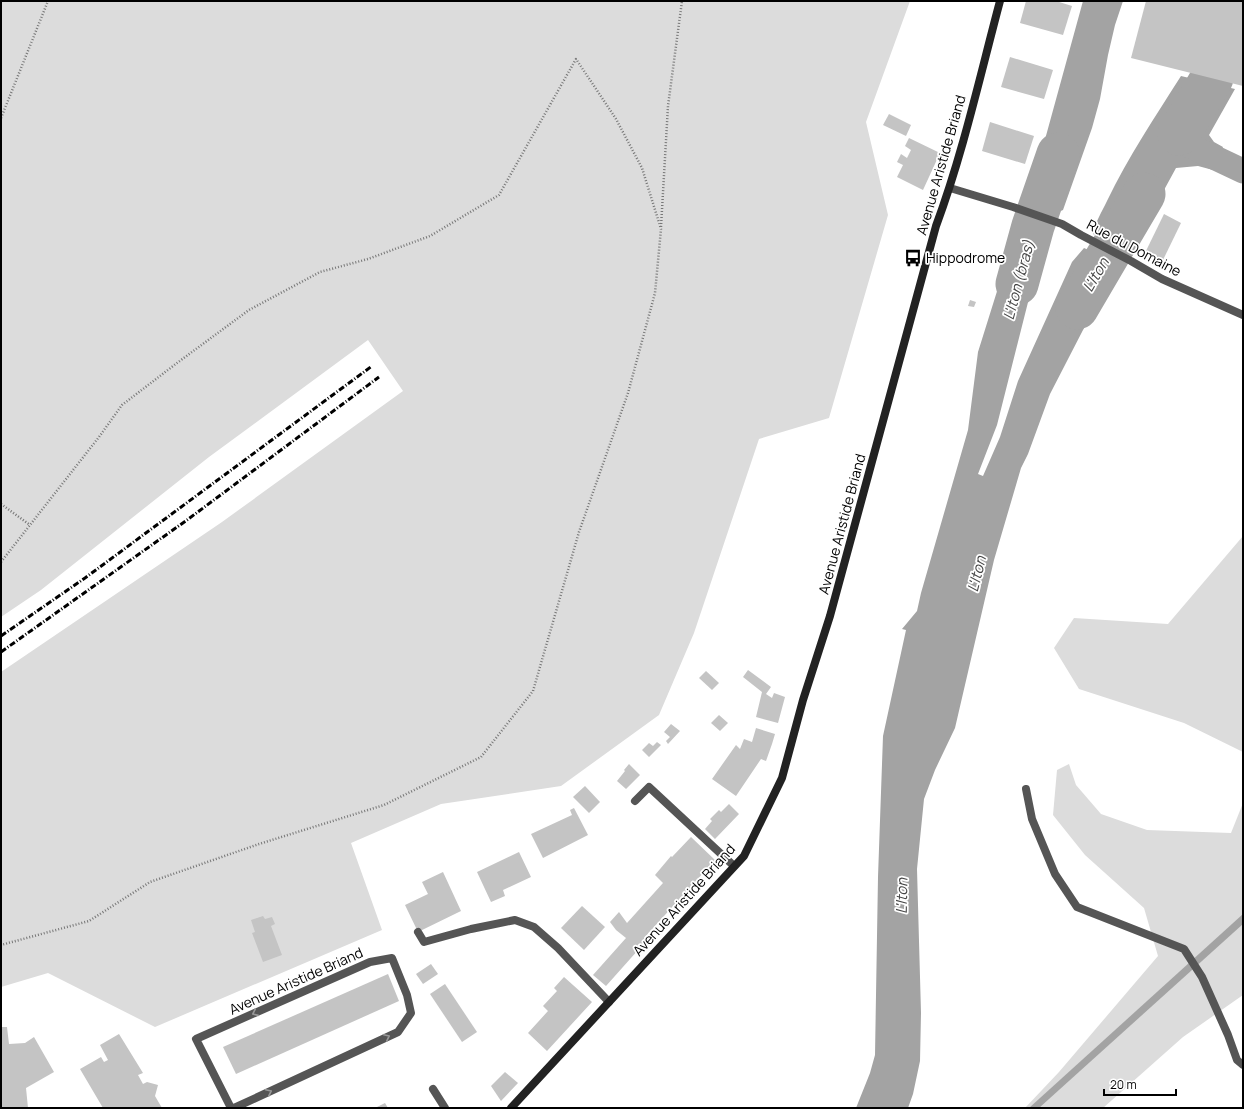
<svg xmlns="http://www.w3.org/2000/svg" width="1244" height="1109" viewBox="0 0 1244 1109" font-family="Manrope,sans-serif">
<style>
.green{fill:#dcdcdc}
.water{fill:#a3a3a3}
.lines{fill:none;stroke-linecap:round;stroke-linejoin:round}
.canal{stroke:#a3a3a3;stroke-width:25}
.river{stroke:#a3a3a3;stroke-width:43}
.building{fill:#c4c4c4}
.path{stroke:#777;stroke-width:2.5;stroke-dasharray:1 2;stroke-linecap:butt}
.service{stroke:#555;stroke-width:8}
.minor{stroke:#555;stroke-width:8}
.secondary{stroke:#222;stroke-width:8}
.rail{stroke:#000;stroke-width:3;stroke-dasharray:6 2 1 2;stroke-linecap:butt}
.oneway{stroke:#999}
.labels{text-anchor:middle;stroke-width:3.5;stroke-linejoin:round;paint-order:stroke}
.street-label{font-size:14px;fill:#000;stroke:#fff}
.poi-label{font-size:14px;fill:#000;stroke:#fff;text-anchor:start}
.water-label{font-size:15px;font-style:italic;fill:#444;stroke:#fff}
</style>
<rect width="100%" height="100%" fill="#fff"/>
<g class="green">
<path d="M1,1H910L866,122L888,215L829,418L759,439L694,633L659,715L561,786L441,804L351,843L382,930L155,1027L48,973L1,987V672L222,522L403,391L368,340L209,457L41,590L1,617Z"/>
<path d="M1243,536V752L1184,723L1079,689L1054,648L1074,618L1168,624Z"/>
<path d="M1069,764L1076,785L1101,814L1147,830L1231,833L1243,803V995L1183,1037L1103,1108H1025L1059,1072L1158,956L1144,908L1085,855L1053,815L1057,770Z"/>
</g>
<g class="water">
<path d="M1083,1H1123L1115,25L1108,55L1100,99L1092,128L1063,210L1051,215L1027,205Z"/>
<path d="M1181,76L1235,89L1209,135L1214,142L1223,147L1213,170L1198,166L1176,168L1146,223L1136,245L1129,252L1093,234C1095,222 1102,212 1107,201C1128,157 1155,117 1181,76Z"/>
<path d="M1241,158L1243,159V182L1232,178Z"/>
<path d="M1019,221L1046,231L997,425L978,474L983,476L1000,437L1018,381L1072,262L1084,248L1123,265L1083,330L1050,394L1028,454L1021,468L994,560L955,728L935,770L924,799L917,869L921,1013L920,1061L913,1094L908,1108H856L870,1073L875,1055L878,877L883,736L906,630L902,629L917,611L921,593L968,430L978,352Z"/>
<path d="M1243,914V924L1039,1108H1029Z"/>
</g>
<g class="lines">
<path class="canal" d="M1188,145L1243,171"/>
<g class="river">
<path d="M1179,134L1212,78"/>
<path d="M1017,284L1033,226L1058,154"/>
<path d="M1077,308L1144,194"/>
</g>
</g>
<g class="building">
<path d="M1026,1H1056L1072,6L1063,35L1020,23Z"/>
<path d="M1146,1H1243V86L1131,58Z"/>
<path d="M1010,57L1053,70L1044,99L1001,87Z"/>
<path d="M889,114L911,125L906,136L883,125Z"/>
<path d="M990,122L1034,136L1025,164L982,151Z"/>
<path d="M909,138L940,153L923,190L897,177L903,165L897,162L901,154L907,158L911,150L905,146Z"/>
<path d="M1164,214L1181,223L1162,262L1144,255Z"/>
<path d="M970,300L976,302L974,307L968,306Z"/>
<path d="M748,670L771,687L766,694L772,698L774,693L785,697L778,723L756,717L762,692L743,677Z"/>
<path d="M706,671L719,683L712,690L699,678Z"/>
<path d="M719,715L728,723L720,731L711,723Z"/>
<path d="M671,724L680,731L668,744L666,741L670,737L664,732Z"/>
<path d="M756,728L775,734L772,744L766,761L761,759L736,796L712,779L736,745L740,749L744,739L752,742Z"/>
<path d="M657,742L661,745L649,757L642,750L649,743L653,746Z"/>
<path d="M629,764L640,775L626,789L617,781L625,771L624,770Z"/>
<path d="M585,786L600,802L589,813L573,797Z"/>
<path d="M729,804L739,814L715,839L705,829L712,821L710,819L719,810L721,812Z"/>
<path d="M574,808L588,835L543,858L531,834L572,815L570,810Z"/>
<path d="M691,837L715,860L644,938L647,940L606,986L593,975L626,938L616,930L610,922L619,912L627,923L663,883L655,875L671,856L672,857Z"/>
<path d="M519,852L531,877L503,890L505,896L491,902L477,872Z"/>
<path d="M443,872L461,911L418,932L405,905L428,894L422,882Z"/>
<path d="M582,906L605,927L584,950L561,928Z"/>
<path d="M263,916L265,919L272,917L275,924L271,926L282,955L263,962L252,933L255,932L251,920Z"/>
<path d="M431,964L438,974L423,984L416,974Z"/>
<path d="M388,974L399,1001L236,1074L223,1047Z"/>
<path d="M564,977L592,1002L547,1051L528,1033L548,1011L543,1006L557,991L554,988Z"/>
<path d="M445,984L477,1032L462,1042L430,994Z"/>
<path d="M1,1027H7L9,1044L25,1043L34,1037L54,1072L26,1088L28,1108H1Z"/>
<path d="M119,1034L143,1073L138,1075L143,1084L147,1082L158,1085L155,1096L162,1108H103L80,1069L101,1057L104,1062L108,1060L100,1045Z"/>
<path d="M505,1072L518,1083L501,1101L491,1086Z"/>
<path d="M385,1103L388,1108H375Z"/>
</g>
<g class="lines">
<g class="path">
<path d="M1,118L48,1"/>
<path d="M661,227L668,106L682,1"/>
<path d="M1,504L30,525"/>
<path d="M1,562L99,437L122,405L177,363L249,310L320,272L368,259L430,236L499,195L576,59L616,119L642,168L661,229L655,293L628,393L579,532L533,691L481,757L384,805L259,844L150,882L89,921L1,945"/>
</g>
<g class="service">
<path d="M1026,789L1032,819L1055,874L1077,907L1184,949L1202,977L1228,1035L1237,1060L1243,1065"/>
<path d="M433,1089L445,1108"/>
</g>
<g class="minor">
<path d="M950,188L1013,207L1062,224L1081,235L1131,261L1162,279L1243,315"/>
<path d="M635,801L649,787L734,866"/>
<path d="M418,932L424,942L471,929L515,920L534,927L558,948L609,1002"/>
<path d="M231,1108L196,1039L370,962L392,958L407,995L411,1013L398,1032L234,1108"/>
</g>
<path class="secondary" d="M511,1108L744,856L782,778L803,700L830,616L936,226C963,153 980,76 1000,1"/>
<g class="rail">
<path d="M1,636L85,578L372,366"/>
<path d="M1,652L187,520L379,377"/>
</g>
</g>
<defs><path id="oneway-chevron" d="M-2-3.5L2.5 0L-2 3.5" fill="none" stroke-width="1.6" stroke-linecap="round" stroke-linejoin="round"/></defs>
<g class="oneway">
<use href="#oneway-chevron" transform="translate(255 1013) rotate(156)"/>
<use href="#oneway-chevron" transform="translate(387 1037) rotate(-25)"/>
<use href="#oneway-chevron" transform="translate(269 1092) rotate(-25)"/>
</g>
<defs>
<g id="bus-bare" transform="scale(1.38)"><path d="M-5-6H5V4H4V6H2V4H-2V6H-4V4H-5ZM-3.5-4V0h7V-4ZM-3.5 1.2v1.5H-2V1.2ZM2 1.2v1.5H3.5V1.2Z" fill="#000" stroke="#fff" stroke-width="2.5" paint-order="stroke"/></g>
</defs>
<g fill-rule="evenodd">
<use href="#bus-bare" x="913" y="258"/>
</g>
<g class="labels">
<g class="street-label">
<text transform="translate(941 165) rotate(-74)" y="5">Avenue Aristide Briand</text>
<text transform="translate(1134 248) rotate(28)" y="5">Rue du Domaine</text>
<text transform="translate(842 524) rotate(-75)" y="5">Avenue Aristide Briand</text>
<text transform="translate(684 900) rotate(-48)" y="5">Avenue Aristide Briand</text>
<text transform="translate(296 981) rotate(-24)" y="5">Avenue Aristide Briand</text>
</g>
<g class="poi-label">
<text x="926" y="263">Hippodrome</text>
</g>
<g class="water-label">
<text transform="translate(1096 275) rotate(-60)" y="5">L'Iton</text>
<text transform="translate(1019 280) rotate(-75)" y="5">L'Iton (bras)</text>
<text transform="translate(977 574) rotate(-76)" y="5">L'Iton</text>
<text transform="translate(902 896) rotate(-89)" y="5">L'Iton</text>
</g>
</g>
<rect width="1244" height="1109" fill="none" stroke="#000000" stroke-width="4"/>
<path d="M1104 1089v6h72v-6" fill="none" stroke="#000000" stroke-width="2"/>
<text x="1110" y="1089" font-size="12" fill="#000000" stroke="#ffffff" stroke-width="3" paint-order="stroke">20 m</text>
</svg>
